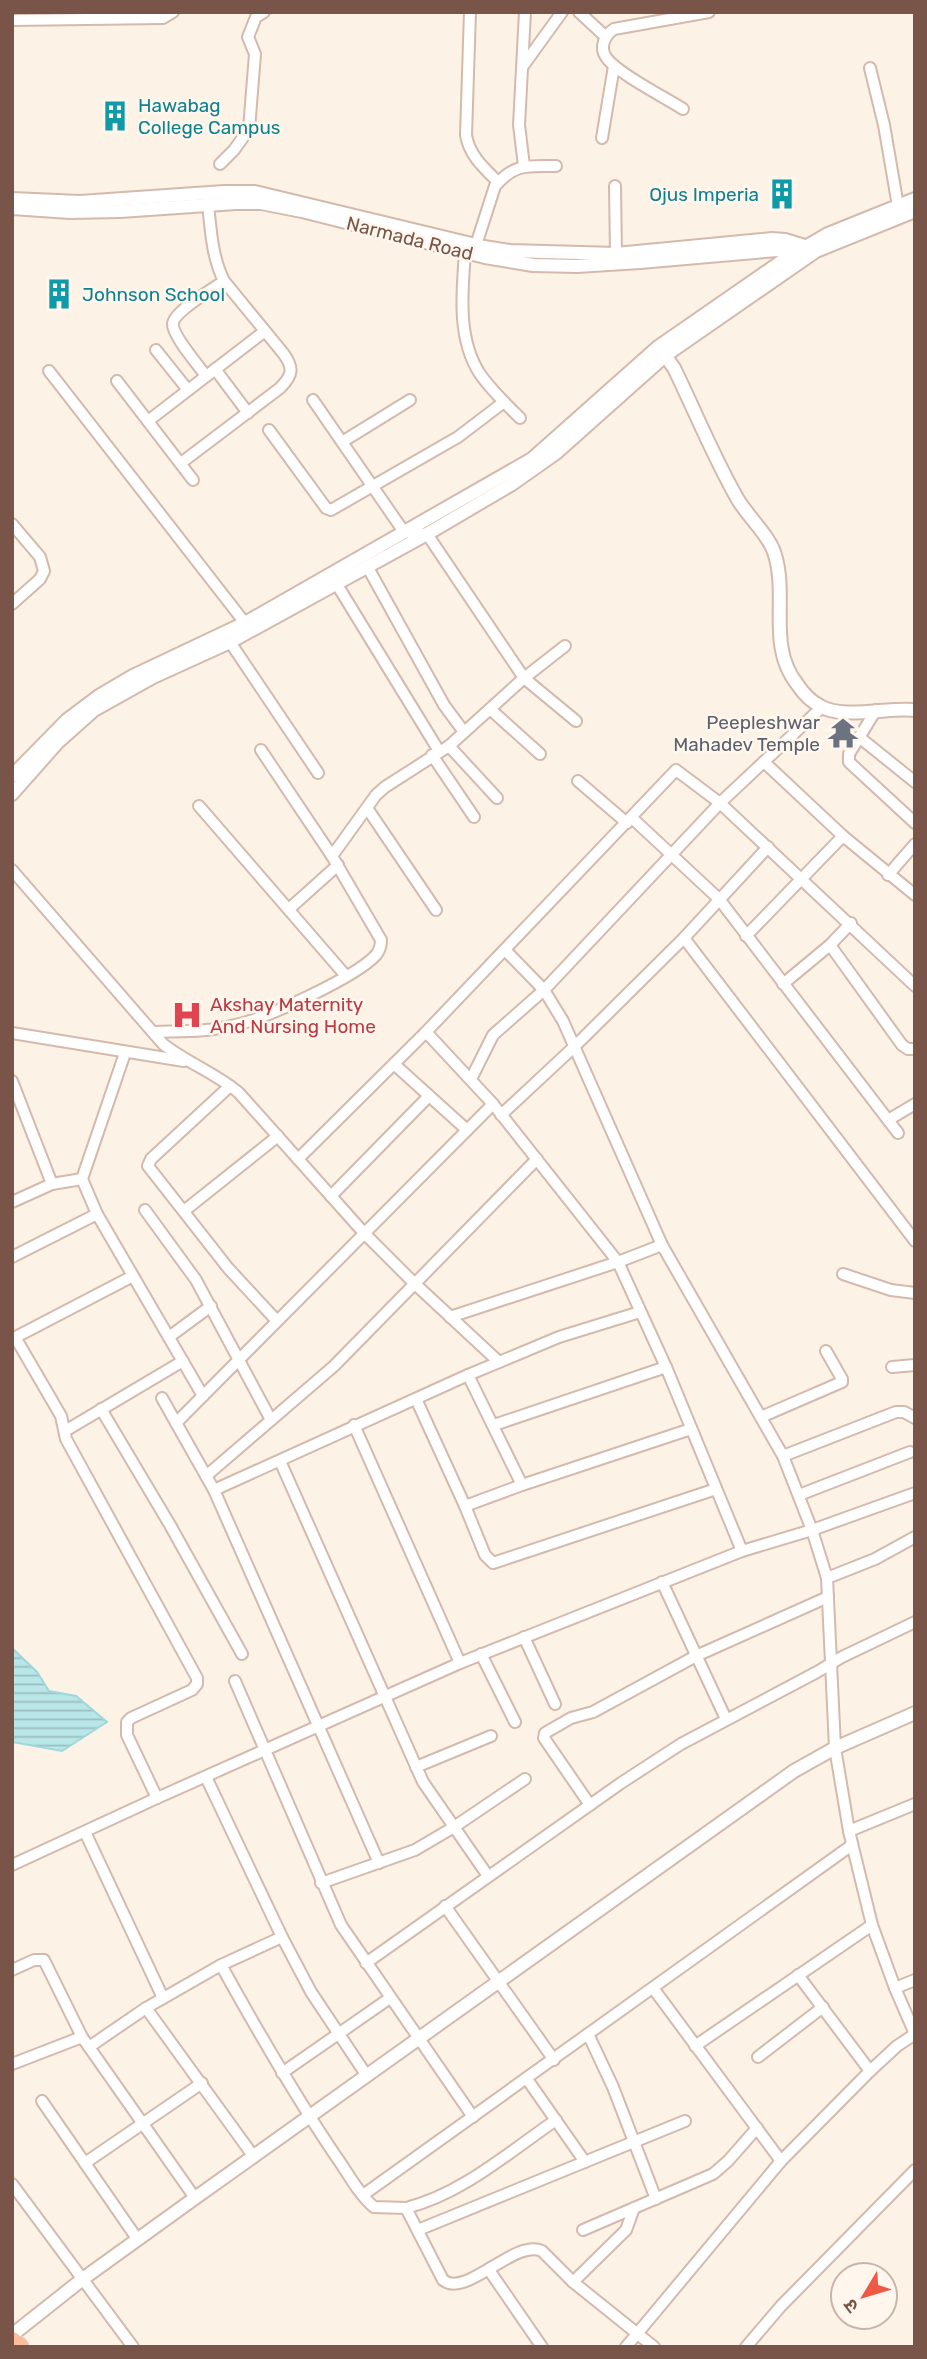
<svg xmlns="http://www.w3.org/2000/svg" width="927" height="2359" viewBox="0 0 927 2359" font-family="Rubik,'Noto Sans Devanagari',sans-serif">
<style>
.water{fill:url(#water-rules);stroke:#9ed8db;stroke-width:2}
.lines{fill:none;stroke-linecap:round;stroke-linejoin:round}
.minor-casing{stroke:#d3baad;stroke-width:14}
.tertiary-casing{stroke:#d3baad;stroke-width:16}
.trunk-casing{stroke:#d9cfcc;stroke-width:21}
.minor{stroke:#fff;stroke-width:10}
.tertiary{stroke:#fff;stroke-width:12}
.trunk{stroke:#fdbc9a;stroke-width:18}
.labels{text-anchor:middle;stroke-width:5;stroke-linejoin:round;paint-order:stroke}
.culture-label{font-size:19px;fill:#0d838f;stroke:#fff6ed;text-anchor:start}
.street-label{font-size:19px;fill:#795549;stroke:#fff6ed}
.worship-label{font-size:19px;fill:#5b616d;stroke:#fff6ed;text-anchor:end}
.health-label{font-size:19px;fill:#be3a42;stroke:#fff6ed;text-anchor:start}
</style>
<defs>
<pattern id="water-rules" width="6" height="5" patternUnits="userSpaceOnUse" patternTransform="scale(1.75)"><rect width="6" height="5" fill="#b9e7e9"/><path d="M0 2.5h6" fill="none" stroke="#9bbebf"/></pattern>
</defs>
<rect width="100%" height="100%" fill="#fdf2e6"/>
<path class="water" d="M12,1648L37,1672L49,1691L76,1696L107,1722L62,1751L12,1742Z"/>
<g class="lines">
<g class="minor-casing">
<g id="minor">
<path d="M470,12L466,135C469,155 484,168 498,182"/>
<path d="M579,12L606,37"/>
<path d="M12,20L163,18L173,12"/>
<path d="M523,66L562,12"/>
<path d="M870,68L884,125L898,206"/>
<path d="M683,109C666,98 615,72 606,57C599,47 605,35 614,29L709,12"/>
<path d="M602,138L614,66"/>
<path d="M220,164L234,150L249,129L255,54L248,37L256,17L264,12"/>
<path d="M524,166L519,125L525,12"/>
<path d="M615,186L616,254"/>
<path d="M476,245L495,186C515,163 528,166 556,166"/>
<path d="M465,253C462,292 457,339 480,374C491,390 506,404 520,418"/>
<path d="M156,350L188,390"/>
<path d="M215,369L248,413"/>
<path d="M49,371L245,623"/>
<path d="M206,376C199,366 172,335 173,324C173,312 213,289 224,281"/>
<path d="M117,381L193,480"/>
<path d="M313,400L404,532L427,534L524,678L576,721"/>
<path d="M148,421L265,331"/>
<path d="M269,430L326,508L331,510L458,437L504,402"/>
<path d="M342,442L410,400"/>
<path d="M181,463L280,388C293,375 294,368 283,353L224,281C212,257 211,231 208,205"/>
<path d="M12,524L40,557L44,571L40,579L12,604"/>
<path d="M367,566L444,705L464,732"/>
<path d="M336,583L439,751"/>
<path d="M230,642L318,773"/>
<path d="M490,709L540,754"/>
<path d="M876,710L849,754V762L915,823"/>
<path d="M859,737L915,782"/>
<path d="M449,746L497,798"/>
<path d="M432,755L474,817"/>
<path d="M764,762L843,836L915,895"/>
<path d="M578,781L627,823"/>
<path d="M199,806L346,976"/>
<path d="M367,808L436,910"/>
<path d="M632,818L719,899L898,1133"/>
<path d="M332,856L376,795L385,787L449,746L524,678L565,646"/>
<path d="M12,870L163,1044C187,1063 216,1073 239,1093L364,1233L414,1283L499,1362"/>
<path d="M888,875L915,844"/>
<path d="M289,909L338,865"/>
<path d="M746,936L843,836"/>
<path d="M684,938L915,1241"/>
<path d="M830,945L902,1045L908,1049H915"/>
<path d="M505,950L544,990L563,1021L662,1245L783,1456L812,1530L827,1578L835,1748L849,1831L872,1925L895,1988L915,2034"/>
<path d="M783,984L830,945L851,923"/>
<path d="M154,1032C181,1031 209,1032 235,1025C265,1019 356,977 376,955C380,950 381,945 381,940L332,856L261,750"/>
<path d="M426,1032L493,1104L618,1262L666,1367L742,1551"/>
<path d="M12,1033L184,1061"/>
<path d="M125,1053L82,1179L97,1214L203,1396"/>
<path d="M394,1064L467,1130"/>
<path d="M471,1079L493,1035L544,990L720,803L821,708"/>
<path d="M12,1081L52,1184"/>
<path d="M230,1086L151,1159L148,1166L228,1268L277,1321"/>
<path d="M501,1115L575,1046L684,938L768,847"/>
<path d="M888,1120L915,1104"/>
<path d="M298,1159L426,1032L676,770L720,803L915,986"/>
<path d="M331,1196L429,1096"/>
<path d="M12,1202L52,1184L82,1179"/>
<path d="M145,1210L196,1280L271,1420"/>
<path d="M184,1211L278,1136"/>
<path d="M12,1257L97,1214"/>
<path d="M843,1274L891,1290L915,1293"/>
<path d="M450,1317L618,1262L662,1245"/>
<path d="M15,1337L61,1416L66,1439L197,1678V1684L192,1690L131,1718L127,1722V1735L157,1798"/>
<path d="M169,1337L211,1306"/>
<path d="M12,1339L133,1276"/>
<path d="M892,1367L915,1365"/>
<path d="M468,1375L522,1485"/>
<path d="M162,1398L214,1490L379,1863"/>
<path d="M416,1399L465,1506L485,1555L493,1563L716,1489"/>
<path d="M101,1409L170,1525L242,1654"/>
<path d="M761,1417L842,1382V1379L826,1351"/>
<path d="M176,1423L493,1104"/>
<path d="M354,1425L460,1663"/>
<path d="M494,1425L666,1367"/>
<path d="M65,1431L183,1361"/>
<path d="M783,1456L896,1412H904L915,1418"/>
<path d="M280,1461L423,1782L488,1876"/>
<path d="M206,1476L334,1366L537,1159"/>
<path d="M214,1490L468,1375L559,1337L640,1312"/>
<path d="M799,1495L910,1452"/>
<path d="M465,1506L522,1485L691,1429"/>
<path d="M827,1578L875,1559L915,1537"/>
<path d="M662,1582L726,1719"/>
<path d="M524,1637L555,1704"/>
<path d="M481,1654L515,1722"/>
<path d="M235,1681L341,1925L473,2117"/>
<path d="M416,1767L491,1736"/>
<path d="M206,1777L282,1937L311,1992L367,2076"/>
<path d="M590,1805L544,1738L545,1733L571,1718L593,1712L696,1656L828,1597"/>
<path d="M849,1831L915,1804"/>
<path d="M85,1832L163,1998"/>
<path d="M12,1865L157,1798L460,1663L742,1551L812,1530L915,1493"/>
<path d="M321,1883L415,1850L454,1827L525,1779"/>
<path d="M445,1906L554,2060"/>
<path d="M366,1963L621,1783L681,1744L817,1672L842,1657L915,1622"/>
<path d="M221,1965C257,2030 294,2094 335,2155C347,2171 358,2194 374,2207L406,2208L443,2280C466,2299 515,2238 542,2251L573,2282L654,2347"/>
<path d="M12,1970L34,1960H44L82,2037L195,2198"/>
<path d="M798,1975L870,2071"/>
<path d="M653,1988L781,2161"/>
<path d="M895,1988L915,1980"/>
<path d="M146,2008L254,2157"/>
<path d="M588,2034L613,2087L656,2199"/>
<path d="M695,2046L872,1925"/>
<path d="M89,2047L146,2008L221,1965L282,1937"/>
<path d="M758,2057L823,2007"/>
<path d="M12,2064L82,2037"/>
<path d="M282,2073L390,1998"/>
<path d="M527,2079L585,2162"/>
<path d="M42,2101L138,2240"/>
<path d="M85,2163L202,2083"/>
<path d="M12,2184L133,2347"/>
<path d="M363,2195L852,1845"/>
<path d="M406,2208C462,2194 509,2152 556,2120"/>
<path d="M418,2230L685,2121"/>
<path d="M583,2230L713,2174L728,2161L757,2128"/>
<path d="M489,2270L542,2347"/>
<path d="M573,2282L626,2230L634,2208"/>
<path d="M626,2347L781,2161L870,2071L897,2046L915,2034"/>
<path d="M746,2347L781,2306L915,2170"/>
</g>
</g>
<g class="tertiary-casing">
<g id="tertiary">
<path d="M12,199L80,202L224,192H255L484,247L510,251L616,254L772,239L785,240L811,248"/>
<path d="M12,208L70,212L120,211L236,203H261L302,211L485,257L533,265L577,266L640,262L777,250L797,253"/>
<path d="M661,350L674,368C695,411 713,456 737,498C747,516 770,536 775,555C788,598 767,646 797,684C803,693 810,701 820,706C843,720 887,707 915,710"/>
<path d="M12,776L67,720L99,696L133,676L245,623L532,459L658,347L785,259L828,234L915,199"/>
<path d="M12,794L58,742L94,710L153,677L230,642L427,534L512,484L556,453L666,355L816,251L915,211"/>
<path d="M12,2335L84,2278L195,2198L794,1771L835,1748L915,1713"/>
</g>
</g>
<g class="trunk-casing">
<path id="trunk" d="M12,2341L19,2347"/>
</g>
<use href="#minor" class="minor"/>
<use href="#tertiary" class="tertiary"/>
<use href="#trunk" class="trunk"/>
</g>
<defs>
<g id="building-bare" transform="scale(2.415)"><path d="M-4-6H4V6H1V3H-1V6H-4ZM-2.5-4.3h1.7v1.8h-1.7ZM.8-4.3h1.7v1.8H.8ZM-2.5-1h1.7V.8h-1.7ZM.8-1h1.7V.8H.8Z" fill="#0f9aa8" stroke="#fff6ed" stroke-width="2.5" paint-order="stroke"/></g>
<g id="temple-bare" transform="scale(2.415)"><path d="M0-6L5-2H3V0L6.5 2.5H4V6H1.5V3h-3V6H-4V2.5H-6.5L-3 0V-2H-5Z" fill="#6b7280" stroke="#fff6ed" stroke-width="2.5" paint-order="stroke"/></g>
<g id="hospital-bare" transform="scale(2.415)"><path d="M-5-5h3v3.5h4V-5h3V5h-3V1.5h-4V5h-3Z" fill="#e0444e" stroke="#fff6ed" stroke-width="2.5" paint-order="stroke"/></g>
</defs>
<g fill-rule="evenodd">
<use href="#building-bare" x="115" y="116"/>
<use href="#building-bare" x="782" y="194"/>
<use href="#building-bare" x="59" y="294"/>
<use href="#temple-bare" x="843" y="733"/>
<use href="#hospital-bare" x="187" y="1015"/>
</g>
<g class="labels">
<g class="culture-label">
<text x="138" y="112">Hawabag<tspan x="138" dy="22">College Campus</tspan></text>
<text x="759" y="201" text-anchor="end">Ojus Imperia</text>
<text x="82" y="301">Johnson School</text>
</g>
<g class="street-label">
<text transform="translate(410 238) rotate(14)" y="7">Narmada Road</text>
</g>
<g class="worship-label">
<text x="820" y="729">Peepleshwar<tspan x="820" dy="22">Mahadev Temple</tspan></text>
</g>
<g class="health-label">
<text x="210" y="1011">Akshay Maternity<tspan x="210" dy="22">And Nursing Home</tspan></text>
</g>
</g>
<rect width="927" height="2359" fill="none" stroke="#795549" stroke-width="28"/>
<g transform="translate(864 2296) rotate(232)"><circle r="33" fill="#fff6ed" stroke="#c9b6ab" stroke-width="2"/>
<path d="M0-5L12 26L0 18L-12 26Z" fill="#ee5845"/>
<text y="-10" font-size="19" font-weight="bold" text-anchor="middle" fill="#795549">उ</text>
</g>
</svg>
